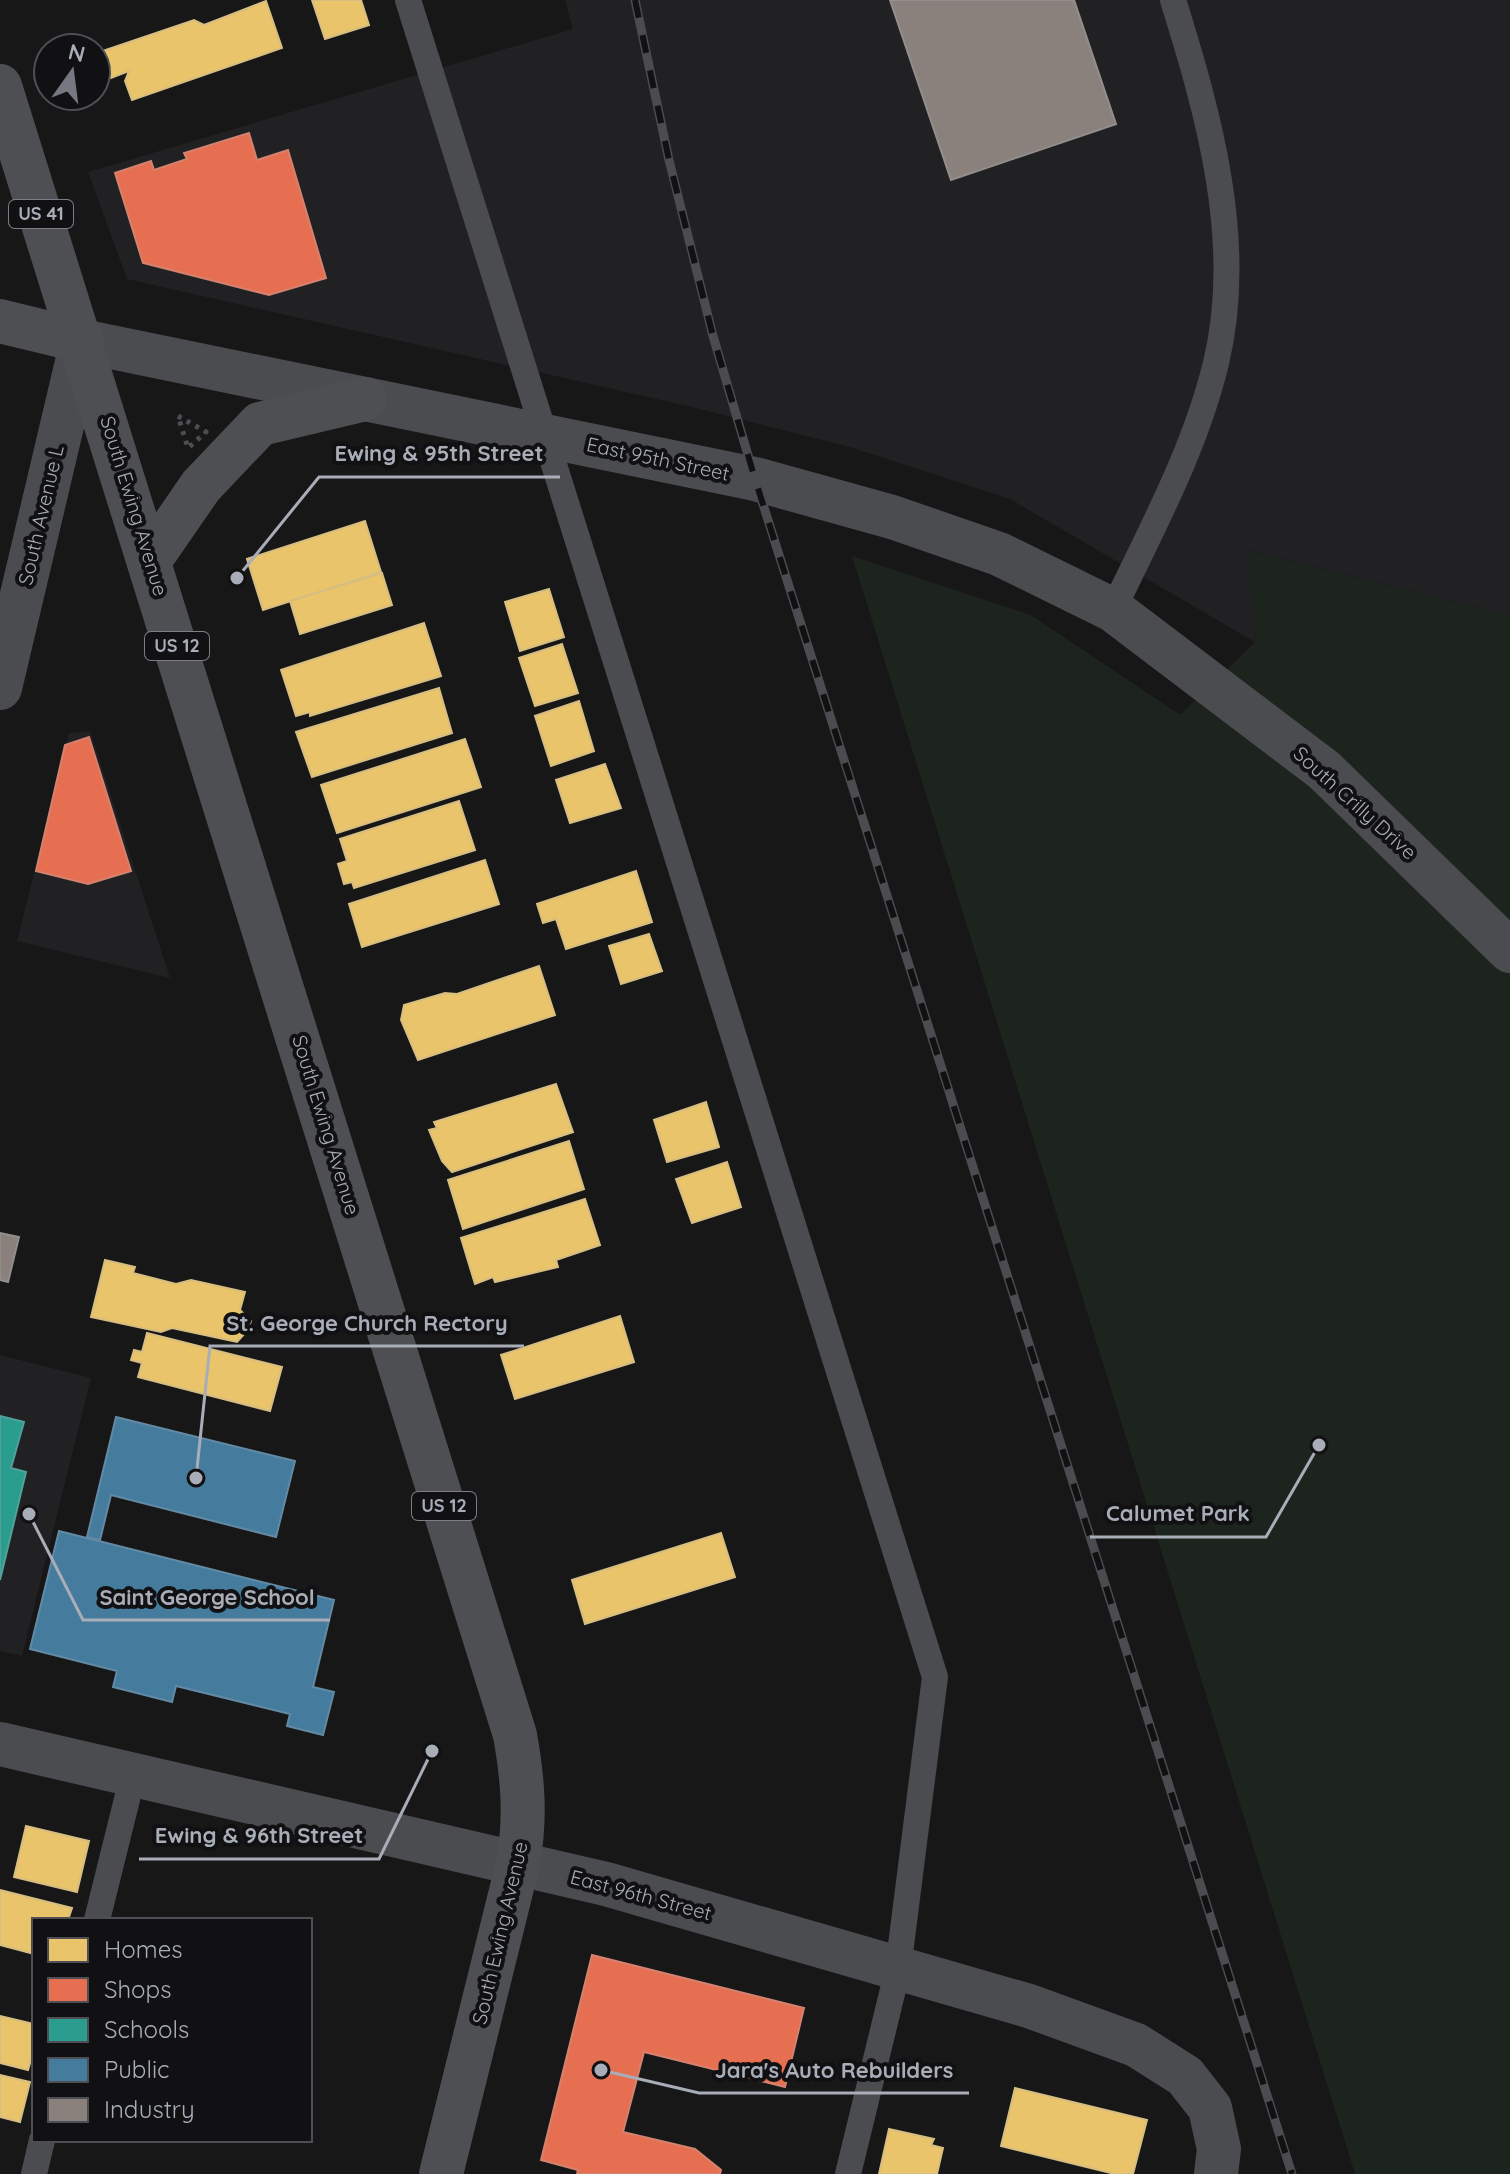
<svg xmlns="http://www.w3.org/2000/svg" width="1510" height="2174" viewBox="0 0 1510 2174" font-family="Quicksand,sans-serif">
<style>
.built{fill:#212123}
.green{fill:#1d241e}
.homes{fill:#e9c46a;stroke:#d6bd81;stroke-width:2}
.shops{fill:#e76f51;stroke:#d48270;stroke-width:2}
.schools{fill:#2a9d8f;stroke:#50a29b;stroke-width:2}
.public{fill:#457b9d;stroke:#638aa5;stroke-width:2}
.industry{fill:#8a817c;stroke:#938e8e;stroke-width:2}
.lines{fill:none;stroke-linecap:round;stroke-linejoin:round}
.path{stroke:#4d4e52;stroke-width:5;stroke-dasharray:4 6;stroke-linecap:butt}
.service{stroke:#4b4c50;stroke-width:26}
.minor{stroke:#4b4c50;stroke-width:44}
.tertiary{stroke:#4b4c50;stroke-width:44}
.primary{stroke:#4d4f52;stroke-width:44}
.rail-casing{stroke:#4b4c4f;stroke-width:9}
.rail{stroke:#111113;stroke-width:6;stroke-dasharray:18;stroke-linecap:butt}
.labels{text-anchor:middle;stroke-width:8;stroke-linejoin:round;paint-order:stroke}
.shield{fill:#111113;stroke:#7b7e86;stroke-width:2}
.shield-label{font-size:18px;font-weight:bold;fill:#a8adb8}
.street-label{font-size:20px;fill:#a8adb8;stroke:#111113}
.leader{fill:none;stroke:#a8adb8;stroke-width:3}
.callout-dot{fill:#a8adb8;stroke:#111113;stroke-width:3}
.callout-label{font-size:22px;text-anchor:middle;font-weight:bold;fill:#a8adb8;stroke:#111113;stroke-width:8;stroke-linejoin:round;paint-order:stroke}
</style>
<rect width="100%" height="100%" fill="#171717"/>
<g class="built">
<path d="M565,0H1510V615L1248,550L1255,642L1010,499L853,448L692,407L127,279L88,172L573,29Z"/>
<path d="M90,731L170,978L17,941L69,733Z"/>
<path d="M0,1355L91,1378L22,1656L0,1651Z"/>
</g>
<path class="green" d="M1247,550L1510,615V2174H1355L852,556L1031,615L1180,715L1255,642Z"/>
<g class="homes">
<path d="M312,0H361L369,25L325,39Z"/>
<path d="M266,1L282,48L132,100L125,81L129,71L111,78L103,51L194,20L204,25Z"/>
<path d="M365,521L381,572L263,610L247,559Z"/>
<path d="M382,573L392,605L300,634L290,601Z"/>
<path d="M549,589L564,637L520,651L505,602Z"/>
<path d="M424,623L441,676L310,716V712L296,716L281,670Z"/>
<path d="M562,644L578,693L535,706L519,658Z"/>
<path d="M439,688L452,733L312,777L296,732Z"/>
<path d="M579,701L594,751L551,766L535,716Z"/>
<path d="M465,739L481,787L337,833L321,785Z"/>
<path d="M605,764L621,808L570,823L556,780Z"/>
<path d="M459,801L475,850L354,888L352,882L344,884L338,864L347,861L340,839Z"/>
<path d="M485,860L499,904L362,947L349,904Z"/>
<path d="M636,871L652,922L566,949L556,919L543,923L537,904Z"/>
<path d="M649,934L662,971L621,984L609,946Z"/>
<path d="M539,966L555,1015L418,1060L401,1020L404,1005L445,993L457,994Z"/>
<path d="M556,1084L573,1132L452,1172L442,1161L429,1130L437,1128L434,1122Z"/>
<path d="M706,1102L719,1147L667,1162L654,1120Z"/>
<path d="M569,1141L584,1189L463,1229L448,1180Z"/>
<path d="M727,1162L741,1207L692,1223L676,1179Z"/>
<path d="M585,1199L600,1245L556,1260L558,1267L495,1282L493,1277L475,1284L461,1238Z"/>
<path d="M105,1260L135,1267L133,1273L176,1284L191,1280L245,1292L240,1310L251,1321L248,1330L237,1342L172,1328L161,1332L91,1317Z"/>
<path d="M620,1316L634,1362L515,1399L501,1355Z"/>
<path d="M147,1333L282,1367L270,1411L138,1377L142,1363L131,1360L134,1350L142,1352Z"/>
<path d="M721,1533L735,1577L585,1624L572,1580Z"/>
<path d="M26,1826L89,1841L77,1892L14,1877Z"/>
<path d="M0,1890L72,1908L68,1920H34V1954L0,1945Z"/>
<path d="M0,2016L34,2024V2049L28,2070L0,2063Z"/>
<path d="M0,2075L30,2082L20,2122L0,2117Z"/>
<path d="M1015,2088L1147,2120L1133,2174H1115L1001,2146Z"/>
<path d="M889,2129L934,2139L931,2145L943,2148L937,2174H879Z"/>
</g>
<g class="shops">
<path d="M249,133L257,160L288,150L326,278L269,295L143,263L115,173L151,161L154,170L187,159L184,153Z"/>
<path d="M89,737L131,871L88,884L36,871L65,745Z"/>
<path d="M592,1955L804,2008L785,2087L644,2052L623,2132L695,2149L721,2170L720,2174H577L578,2170L541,2160Z"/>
</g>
<path class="schools" d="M0,1416L24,1422L11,1468L26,1472L0,1580Z"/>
<g class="public">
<path d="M116,1417L295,1461L276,1537L111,1495L100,1540L87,1537Z"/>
<path d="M59,1531L334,1600L313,1687L334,1692L323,1735L287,1726L290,1714L176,1686L172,1702L113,1687L117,1671L30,1649Z"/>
</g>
<g class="industry">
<path d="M890,0H1074L1116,124L951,180Z"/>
<path d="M0,1233L19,1237L8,1282L0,1280Z"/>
</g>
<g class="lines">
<path class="path" d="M178,416L206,432L188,448Z"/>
<g class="service">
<path d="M408,0L935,1677L898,1969L848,2174"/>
<path d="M1113,610C1151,530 1195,450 1216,363C1245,243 1209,115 1173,0"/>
<path d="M97,1920L133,1775"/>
<path d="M34,2174L42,2140"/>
</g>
<g class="minor">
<path d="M82,341L755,479L892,517L999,554L1113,610L1324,770L1510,951"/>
<path d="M0,1744L606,1884L1029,2006L1136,2045L1185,2076L1210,2108L1219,2149L1216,2174"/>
</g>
<path class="tertiary" d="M0,688L82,341"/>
<g class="primary">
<path d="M0,86L515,1735C523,1780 526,1818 518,1863L441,2174"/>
<path d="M0,321L82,341"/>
<path d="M150,560L201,486L260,424L365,399"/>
</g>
<g class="rail-casing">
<path id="rail" d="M635,0L669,160L713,336L755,479L1292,2174"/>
</g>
<use href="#rail" class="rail"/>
</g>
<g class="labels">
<g class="shield">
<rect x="9" y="200" width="64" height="28" rx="6"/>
<rect x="145" y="632" width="64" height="28" rx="6"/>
<rect x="412" y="1492" width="64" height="28" rx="6"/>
</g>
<g class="shield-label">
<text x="41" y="220">US 41</text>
<text x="177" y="652">US 12</text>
<text x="444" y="1512">US 12</text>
</g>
<g class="street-label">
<text transform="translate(658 459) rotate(12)" y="7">East 95th Street</text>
<text transform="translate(134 506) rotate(73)" y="7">South Ewing Avenue</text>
<text transform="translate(41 515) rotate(-77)" y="7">South Avenue L</text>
<text transform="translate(1355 803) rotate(42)" y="7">South Crilly Drive</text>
<text transform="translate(326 1125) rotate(73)" y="7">South Ewing Avenue</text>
<text transform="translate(641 1895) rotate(15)" y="7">East 96th Street</text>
<text transform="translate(500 1933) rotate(-77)" y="7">South Ewing Avenue</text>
</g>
</g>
<path class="leader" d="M237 578L319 477H560M196 1478L210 1346H524M1319 1445L1266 1537H1090M29 1514L83 1620H330M432 1751L379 1859H139M601 2070L699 2093H969"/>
<g class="callout-dot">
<circle cx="237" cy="578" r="8"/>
<circle cx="196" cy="1478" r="8"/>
<circle cx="1319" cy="1445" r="8"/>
<circle cx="29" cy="1514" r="8"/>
<circle cx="432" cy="1751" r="8"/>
<circle cx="601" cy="2070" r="8"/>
</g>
<g class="callout-label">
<text x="439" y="461">Ewing &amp; 95th Street</text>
<text x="367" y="1331">St. George Church Rectory</text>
<text x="1178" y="1521">Calumet Park</text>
<text x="207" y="1605">Saint George School</text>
<text x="259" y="1843">Ewing &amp; 96th Street</text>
<text x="834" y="2078">Jara's Auto Rebuilders</text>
</g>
<rect x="32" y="1918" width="280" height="224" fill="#111113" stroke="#4d4f55" stroke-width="2"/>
<rect x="48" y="1938" width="40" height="24" fill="#e9c46a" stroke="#4d4f55" stroke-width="2"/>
<text x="104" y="1958" font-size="24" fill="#a8adb8">Homes</text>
<rect x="48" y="1978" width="40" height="24" fill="#e76f51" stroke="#4d4f55" stroke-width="2"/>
<text x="104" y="1998" font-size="24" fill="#a8adb8">Shops</text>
<rect x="48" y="2018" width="40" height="24" fill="#2a9d8f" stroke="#4d4f55" stroke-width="2"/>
<text x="104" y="2038" font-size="24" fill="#a8adb8">Schools</text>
<rect x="48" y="2058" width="40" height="24" fill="#457b9d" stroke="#4d4f55" stroke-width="2"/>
<text x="104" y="2078" font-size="24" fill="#a8adb8">Public</text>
<rect x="48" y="2098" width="40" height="24" fill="#8a817c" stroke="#4d4f55" stroke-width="2"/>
<text x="104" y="2118" font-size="24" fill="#a8adb8">Industry</text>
<g transform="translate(72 72) rotate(14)"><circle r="38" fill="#111113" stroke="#4d4f55" stroke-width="2"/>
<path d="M0-6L14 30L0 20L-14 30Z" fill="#757880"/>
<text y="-12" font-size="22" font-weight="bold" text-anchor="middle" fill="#a8adb8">N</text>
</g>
</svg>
